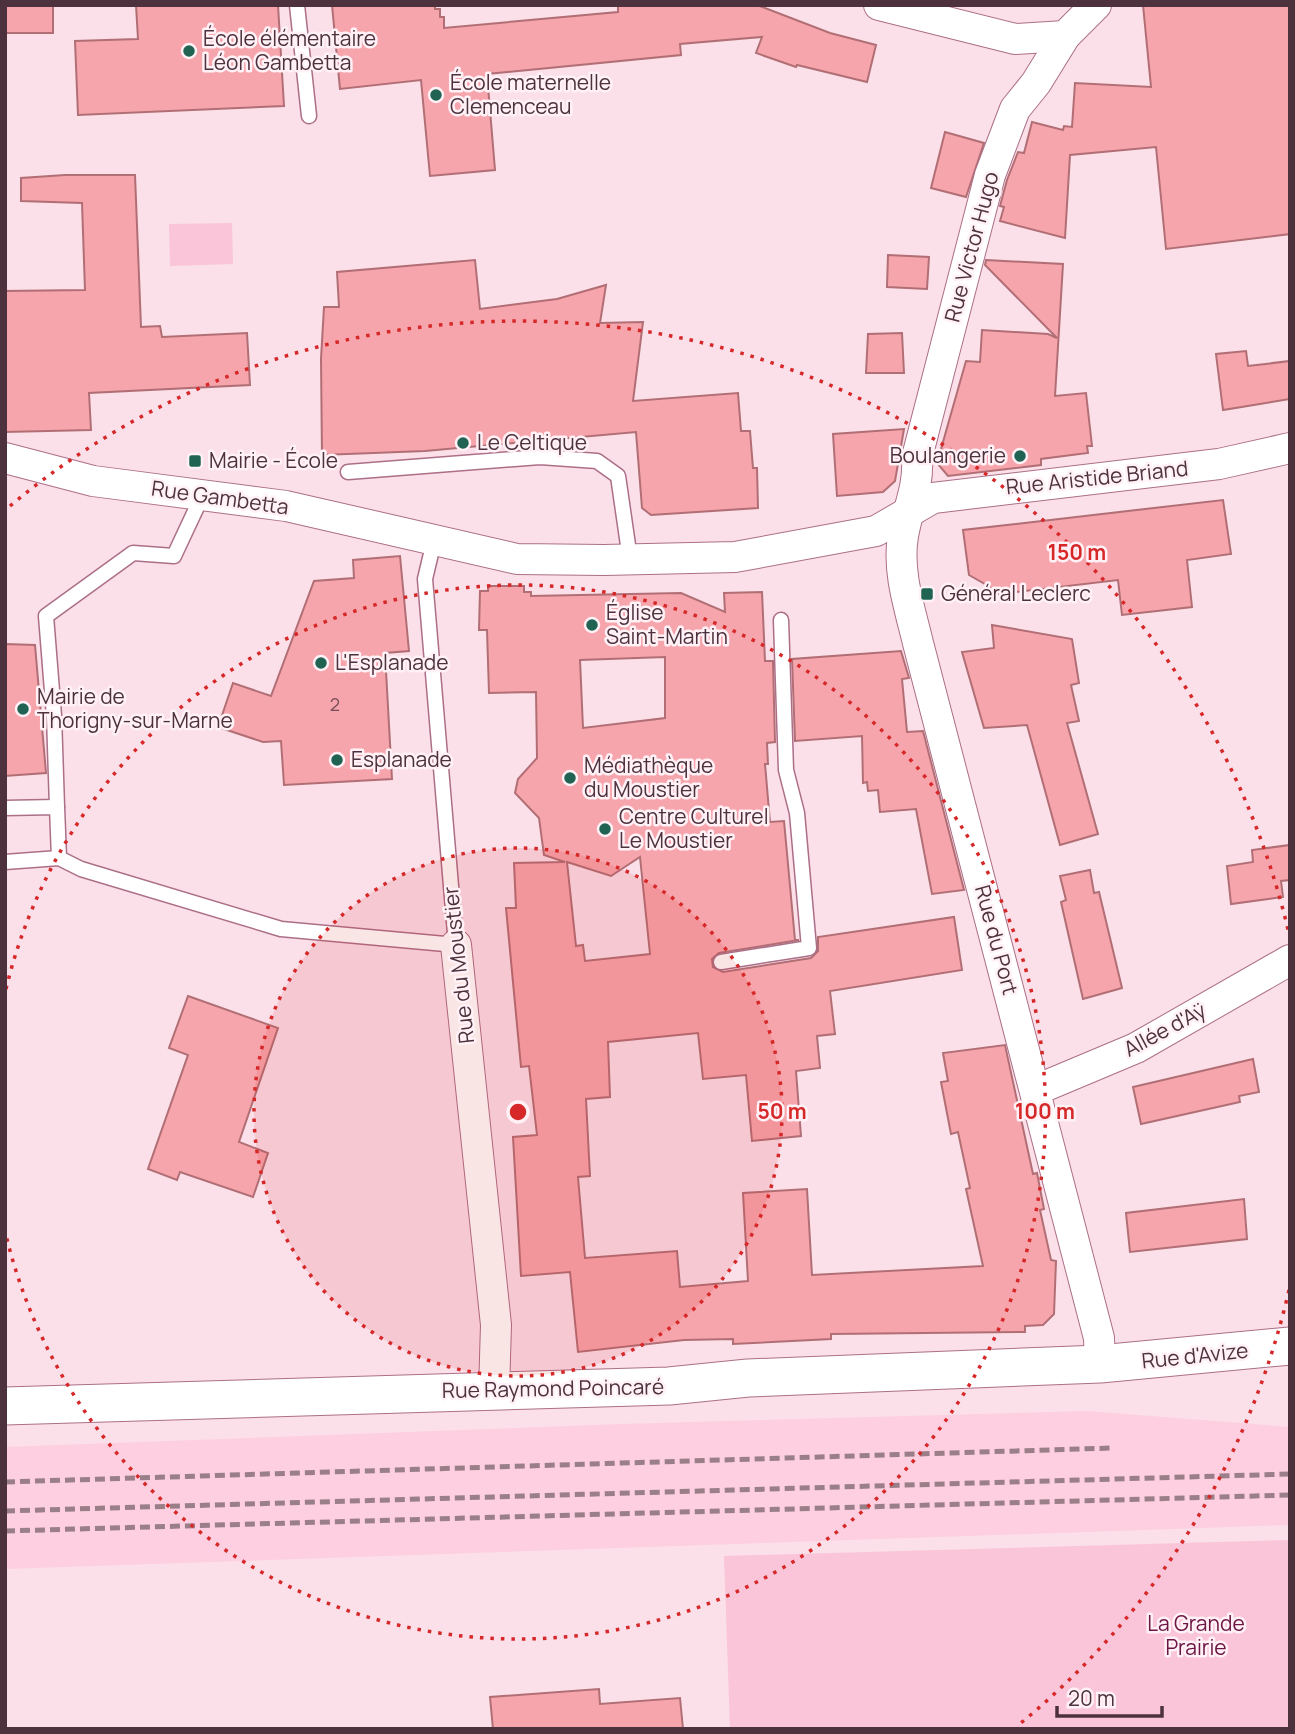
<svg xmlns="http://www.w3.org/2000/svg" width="1295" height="1734" viewBox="0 0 1295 1734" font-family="Manrope,sans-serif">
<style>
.built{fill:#fdcfe0}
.green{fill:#fac5d9}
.building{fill:#f7a5ac;stroke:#b16f75;stroke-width:2;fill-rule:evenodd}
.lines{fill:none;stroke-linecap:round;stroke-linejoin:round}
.service-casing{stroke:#ac6f88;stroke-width:17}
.minor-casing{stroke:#ac6f88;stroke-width:32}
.tertiary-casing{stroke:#ac6f88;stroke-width:39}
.service{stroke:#fff;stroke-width:14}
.minor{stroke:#fff;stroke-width:30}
.tertiary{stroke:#fff;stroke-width:37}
.rail{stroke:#9a7f89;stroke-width:5;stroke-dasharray:10 5;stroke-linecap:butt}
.ring{fill:none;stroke:#d62828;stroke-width:3.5;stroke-dasharray:3.5 7}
.poi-dot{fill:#206353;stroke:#fff1f6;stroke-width:2.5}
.labels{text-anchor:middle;stroke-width:5;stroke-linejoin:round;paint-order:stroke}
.number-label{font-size:18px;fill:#784f59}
.poi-label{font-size:21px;fill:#4d323d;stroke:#fff1f6;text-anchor:start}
.street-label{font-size:21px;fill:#4d323d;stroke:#fff1f6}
.park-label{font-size:21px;fill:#6c1542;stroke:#fff1f6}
.centre{fill:#d62828;stroke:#fff1f6;stroke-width:3.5}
.ring-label{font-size:21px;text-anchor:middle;font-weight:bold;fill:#d62828;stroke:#fff1f6;stroke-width:5;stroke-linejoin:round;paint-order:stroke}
</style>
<rect width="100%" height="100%" fill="#fbdfe9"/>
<path class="built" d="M1087,1411L1290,1427V1525L5,1569V1447L622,1424Z"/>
<g class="green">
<path d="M232,223L233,264L170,266L169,224Z"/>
<path d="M1290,1540V1729H730L724,1556Z"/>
</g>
<g class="building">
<rect x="5" y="5" width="48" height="28"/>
<path d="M136,5H278L284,106L78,115L75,41L138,39Z"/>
<path d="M332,5H435V9H440V17H444V28L618,12V5H757L830,33L876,45L867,82L797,65L796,67L756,53L762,37L680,44L681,55L487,74L495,170L430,176L421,80L340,89Z"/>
<path d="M1143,5H1290V234L1166,249L1156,147L1070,155L1065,238L1000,221L1004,207L1000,206L1007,180L1018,152L1024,153L1032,122L1063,130L1064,126L1072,127L1075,83L1151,87Z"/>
<path d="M945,132L984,143L966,197L931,188Z"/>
<path d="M65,175H135L141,327L160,326L162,337L247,333L250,385L89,393L91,430L5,432V291L85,290L82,203L21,201V178Z"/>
<path d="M888,255L929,257L927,289L887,287Z"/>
<path d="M475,260L480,309L557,299L606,285L600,323L643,322L633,401L738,393L741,431H750L753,468H757L758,508L651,515L642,508L636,432L425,451L322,455L321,359L324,307H339L337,272Z"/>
<path d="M986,260L1063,264L1055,396L1086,393L1092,446H1087L1088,453L1041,459V465L948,476L937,463L966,361L980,362L982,330L1048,334L1057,338L985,265Z"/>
<path d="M902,333L904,373H866L868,334Z"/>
<path d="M1246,351L1248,366L1290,361V399L1223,410L1216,354Z"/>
<path d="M904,429L895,481L883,492L837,496L833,434Z"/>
<path d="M1223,500L1231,554L1187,560L1192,607L1122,615L1118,580L990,595V587L969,575L963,530Z"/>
<path d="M400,556L409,651L385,653L392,779L284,785L281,741L263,742L218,727L233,683L271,696L314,581L354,578L353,560Z"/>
<path d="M488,586H524V592H531V596L681,593L725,612L724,593L762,592L765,661H773L775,742L767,743L768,764H765L770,822L784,821L795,940H799L719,953L712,959L713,967L723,972L811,958L818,951V937L954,917L962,970L830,991L835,1034L817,1036L820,1068L796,1071L801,1136L752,1141L746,1075L703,1079L698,1033L608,1042L610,1097L586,1099L590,1176L578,1177L585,1258L677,1251L680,1287L748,1281L743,1193L807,1189L812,1275L983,1266L966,1189L970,1188L958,1132L951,1134L941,1082L948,1081L943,1053L1005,1045L1033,1174L1037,1173L1044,1209L1040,1210L1051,1260L1056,1261L1054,1314L1043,1325L1025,1326V1332L831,1334V1339L733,1344V1339L684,1340L578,1352L570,1272L521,1276L513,1137L537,1135L529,1066L521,1067L506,908H516L514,863L565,862L544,855L539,818L515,793L518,779L537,758L536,692L489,693L487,630H479L480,591H488ZM665,657V718L583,728L580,660ZM640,857L650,954L585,961L583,945L576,946L567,862L611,876Z"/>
<path d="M992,625L1072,639L1079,683L1071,685L1079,721L1067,723L1098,834L1060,845L1027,725L984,728L962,652L994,648Z"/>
<path d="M5,644L35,645L46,773L5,776Z"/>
<path d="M901,651L909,678L902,679L907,732L923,731L964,890L932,894L916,809L880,812L878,790L868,791L867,782L863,783L862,736L795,741L792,659Z"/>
<path d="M1290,845V880L1281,881L1283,897L1231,904L1227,866L1253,862L1252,850Z"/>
<path d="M1090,870L1094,893L1099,892L1122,988L1083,999L1061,902L1066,900L1060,876Z"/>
<path d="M188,996L278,1028L239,1142L268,1153L253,1197L180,1172L177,1180L148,1169L188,1055L169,1048Z"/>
<path d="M1253,1059L1259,1092L1239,1096L1240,1102L1141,1124L1133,1087Z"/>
<path d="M1244,1199L1247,1239L1130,1252L1126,1213Z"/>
<path d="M599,1689L600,1704L680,1698L683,1729H493L490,1697Z"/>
</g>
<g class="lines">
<g class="service-casing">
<g id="service">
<path d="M297,5L309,116"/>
<path d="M348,472L540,457L597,461L618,476L630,559"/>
<path d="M57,807L54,716L46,616L133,553L174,556L203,494"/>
<path d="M5,808L57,807L59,858"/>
<path d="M5,862L59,858L81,869L281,929L456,945L425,579L434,541"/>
<path d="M721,962L809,948L797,813L786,770L781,620"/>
</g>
</g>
<g class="minor-casing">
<g id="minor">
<path d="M879,5L1015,39L1065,36"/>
<path d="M1096,5L1065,36L1036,83L1015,109L990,175L917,457C919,488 908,507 903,536C897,572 910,609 918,643L1099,1338L1100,1364"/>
<path d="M5,458L93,481L286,506L517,559L604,560L735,557L876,531L933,498L1219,464L1290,448"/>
<path d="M456,945L496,1325L494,1391"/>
<path d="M1036,1090L1136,1048L1290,960"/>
</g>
</g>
<g class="tertiary-casing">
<path id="tertiary" d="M5,1406L669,1386L748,1378L1100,1364L1290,1346"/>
</g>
<use href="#service" class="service"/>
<use href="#minor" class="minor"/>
<use href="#tertiary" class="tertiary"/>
<g class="rail">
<path d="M5,1482L1112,1448"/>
<path d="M5,1511L1290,1474"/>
<path d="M5,1531L1290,1495"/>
</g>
</g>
<circle cx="518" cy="1112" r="264" fill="#d62828" fill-opacity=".12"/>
<g class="ring">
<circle cx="518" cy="1112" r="264"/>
<path d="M6 989A527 527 0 1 1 6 1235"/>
<path d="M1289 1290A791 791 0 0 1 1016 1727M10 506A791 791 0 0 1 1289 934"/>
</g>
<g class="poi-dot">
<circle cx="189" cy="51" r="7"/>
<circle cx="436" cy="95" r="7"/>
<circle cx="463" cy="443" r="7"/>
<circle cx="1020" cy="456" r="7"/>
<rect x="188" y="454" width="14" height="14" rx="3.5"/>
<rect x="920" y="587" width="14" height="14" rx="3.5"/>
<circle cx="592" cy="625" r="7"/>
<circle cx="321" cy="663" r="7"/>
<circle cx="23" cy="709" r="7"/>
<circle cx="337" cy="760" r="7"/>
<circle cx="570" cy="778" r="7"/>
<circle cx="605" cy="829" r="7"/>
</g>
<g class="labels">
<g class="number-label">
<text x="335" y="711">2</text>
</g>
<g class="poi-label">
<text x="203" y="46">École élémentaire<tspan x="203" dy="24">Léon Gambetta</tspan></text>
<text x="450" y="90">École maternelle<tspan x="450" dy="24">Clemenceau</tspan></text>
<text x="477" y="450">Le Celtique</text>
<text x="1006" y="463" text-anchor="end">Boulangerie</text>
<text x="209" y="468">Mairie - École</text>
<text x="941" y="601">Général Leclerc</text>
<text x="606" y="620">Église<tspan x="606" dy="24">Saint-Martin</tspan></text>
<text x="335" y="670">L'Esplanade</text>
<text x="37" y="704">Mairie de<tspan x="37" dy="24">Thorigny-sur-Marne</tspan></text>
<text x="351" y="767">Esplanade</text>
<text x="584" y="773">Médiathèque<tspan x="584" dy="24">du Moustier</tspan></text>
<text x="619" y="824">Centre Culturel<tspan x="619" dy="24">Le Moustier</tspan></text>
</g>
<g class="street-label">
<text transform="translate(972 247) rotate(-75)" y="7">Rue Victor Hugo</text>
<text transform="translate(1097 478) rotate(-6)" y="7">Rue Aristide Briand</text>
<text transform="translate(220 498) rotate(8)" y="7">Rue Gambetta</text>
<text transform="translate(996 940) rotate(75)" y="7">Rue du Port</text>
<text transform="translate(459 965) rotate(-96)" y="7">Rue du Moustier</text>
<text transform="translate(1165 1030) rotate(-28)" y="7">Allée d'Aÿ</text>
<text transform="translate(1195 1356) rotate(-6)" y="7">Rue d'Avize</text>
<text transform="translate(553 1389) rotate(-1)" y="7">Rue Raymond Poincaré</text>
</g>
<g class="park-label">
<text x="1196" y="1631">La Grande<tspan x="1196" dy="24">Prairie</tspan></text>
</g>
</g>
<circle cx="518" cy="1112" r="10" class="centre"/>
<g class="ring-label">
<text x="1077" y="560">150 m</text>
<text x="782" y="1119">50 m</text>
<text x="1045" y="1119">100 m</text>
</g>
<rect width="1295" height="1734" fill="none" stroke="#4d323d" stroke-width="14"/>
<path d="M1057 1706v10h105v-10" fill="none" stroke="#4d323d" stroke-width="3.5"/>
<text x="1068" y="1706" font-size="21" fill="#4d323d" stroke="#fff1f6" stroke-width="5" paint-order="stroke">20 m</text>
</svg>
